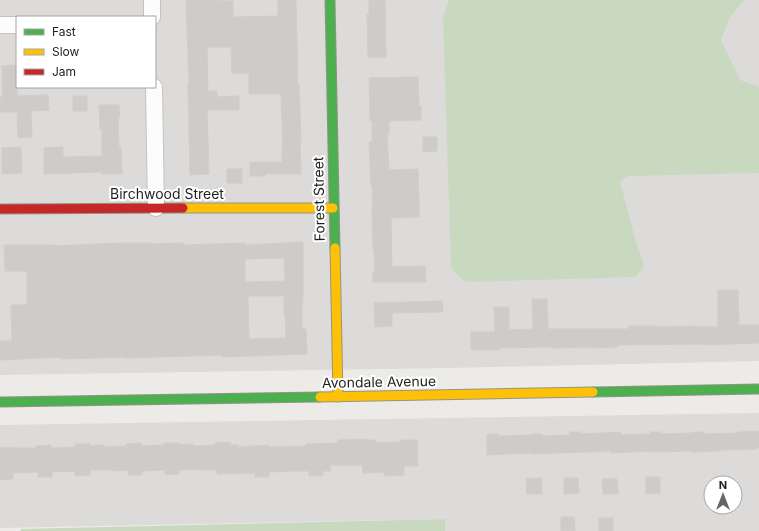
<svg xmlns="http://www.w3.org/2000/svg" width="759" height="531" viewBox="0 0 759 531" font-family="Inter,sans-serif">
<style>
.residential{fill:#dcdbd9;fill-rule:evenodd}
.forest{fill:#c8d9c0}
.building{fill:#ceccc9;stroke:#d0cdca;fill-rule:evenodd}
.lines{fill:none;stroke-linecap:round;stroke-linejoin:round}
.street-casing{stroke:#c3c2c0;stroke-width:18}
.fast-casing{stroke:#939582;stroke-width:11}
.slow-casing{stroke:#939582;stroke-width:11}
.jam-casing{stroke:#939582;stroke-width:11}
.street{stroke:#fcfcfc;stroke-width:16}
.fast{stroke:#4caf50;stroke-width:9}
.slow{stroke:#ffc107;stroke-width:9}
.jam{stroke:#c62828;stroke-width:9}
.labels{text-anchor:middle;stroke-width:4;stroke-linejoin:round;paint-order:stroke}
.street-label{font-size:14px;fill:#1f1f1f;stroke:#fff}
</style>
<rect width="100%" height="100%" fill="#edebe8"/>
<g class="residential">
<path d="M0,0H759V361L449,368L0,375ZM17,17H155V87H17Z"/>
<path d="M759,413V531H445V519L0,528V425ZM711,483H735V507H711Z"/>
</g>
<g class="forest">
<path d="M449,0H744L730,17L721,40L740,80L759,87V173L628,176L620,181L634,235L644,266L635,277L467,282L459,277L451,267L443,18Z"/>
<path d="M445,519V531H21V529Z"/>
</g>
<g class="building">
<path d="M186,0L233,1V17L278,16V0H296L298,85L299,84L301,141H300L301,174H265V176H250V162H282V150H283L281,94H249V73H232L231,47H207L208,91H217V97L239,96V110H207L209,174L190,175L188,84H189Z"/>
<path d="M369,0H385L386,57H368L367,14H369Z"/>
<path d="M17,65V96L48,95L49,110L31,111L32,137L18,138L17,112H0V97H3L2,66Z"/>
<path d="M418,77L419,106H421V120L389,121V133L387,134L389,170L418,169L419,202V217L391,218L392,267L425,266L426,282H373V271H375L374,250H373L372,207H373L372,186H371L369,142H372V121H370L369,78Z"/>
<rect x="73" y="96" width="14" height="15"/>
<path d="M99,105H119L120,117H118L119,148H121L122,174H102V172L44,174V148L63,147V157L102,156V129H100Z"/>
<path d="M423,137H437V151L423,152Z"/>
<path d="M21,147L22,173L2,174V148Z"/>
<rect x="227" y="169" width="15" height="14"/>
<path d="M303,242V303H302V329H306L307,354L222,357V355L190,356L125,358V357L61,359V357L0,360V341H12L11,305H27V271H5L4,245H54V246L119,243H152V244L183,243V245L245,243V245ZM284,258L285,281L245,282V259ZM248,296H284V314H285L286,338L249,339Z"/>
<path d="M718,290H738L739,325H759V343L706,345V344L618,345V347L591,348V347L552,348V347L499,348V350H471V332H495L494,307H509V330L533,329L532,299H547L548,329H629V326H656V327L695,326V327H718Z"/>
<path d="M442,301L443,312L392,313V326L375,327L374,303Z"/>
<path d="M759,431V448H757V449L720,450V451L693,452V451L650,452V451L611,453V451L532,454V453L487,455V434H498V436L531,435V434H542V436L570,435V432H581V434L621,432V435L650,434V432H661V434L692,433V432H703V434L738,433V432Z"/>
<path d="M367,439V440H375V443L401,442V440H417L418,466H404V475L384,476V472L363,473L362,465H330V471H323V475L309,476V471H294L269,472V477H255V473L217,474V470H202V469L179,470V474L165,475V470L142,471V475H128V470L113,471V470H90V475L75,476V471L52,472V477H38V472L13,473V479L0,480V448L13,447V448H36V446L51,445V448L75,447V444H90V446L104,445V447L126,446V444L141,443V446L164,445V443H179V445L193,444V446L215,445V443L230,442V445H238V447L269,445V447H283L307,446L306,444L338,443V440Z"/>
<path d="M646,477H660V493L646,494Z"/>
<path d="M541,478L542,494H527L526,479Z"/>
<path d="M564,478H578L579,493L564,494Z"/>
<path d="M602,479H617L618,494H603Z"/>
<path d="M561,517H574L575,531H561Z"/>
<rect x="599" y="518" width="14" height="13"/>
</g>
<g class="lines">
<g class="street-casing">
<g id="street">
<path d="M152,0V17"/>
<path d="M0,25H17"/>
<path d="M154,87L156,208"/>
</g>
</g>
<g class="fast-casing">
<g id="fast">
<path d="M330,0L335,248"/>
<path d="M593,392L759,389"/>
<path d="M0,402L320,397"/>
</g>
</g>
<g class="slow-casing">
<g id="slow">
<path d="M183,208H333"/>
<path d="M335,248L338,397"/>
<path d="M320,397L593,392"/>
</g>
</g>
<g class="jam-casing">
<path id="jam" d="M0,209L183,208"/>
</g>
<use href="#street" class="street"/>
<use href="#fast" class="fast"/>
<use href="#slow" class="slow"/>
<use href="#jam" class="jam"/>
</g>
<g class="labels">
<g class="street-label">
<text x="167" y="199">Birchwood Street</text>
<text transform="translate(319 199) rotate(-91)" y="5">Forest Street</text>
<text transform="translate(379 382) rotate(-1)" y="5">Avondale Avenue</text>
</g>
</g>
<rect x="16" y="16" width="140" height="72" fill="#ffffff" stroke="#a5a5a5"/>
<rect x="24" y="29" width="20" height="6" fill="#4caf50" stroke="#a5a5a5"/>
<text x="52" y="36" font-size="12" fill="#1f1f1f">Fast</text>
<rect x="24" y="49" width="20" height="6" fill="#ffc107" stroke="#a5a5a5"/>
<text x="52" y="56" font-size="12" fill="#1f1f1f">Slow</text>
<rect x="24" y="69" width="20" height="6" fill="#c62828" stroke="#a5a5a5"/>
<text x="52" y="76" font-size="12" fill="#1f1f1f">Jam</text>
<g transform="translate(723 495)"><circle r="19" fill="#ffffff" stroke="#a5a5a5"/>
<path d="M0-3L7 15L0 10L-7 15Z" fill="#676665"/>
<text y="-6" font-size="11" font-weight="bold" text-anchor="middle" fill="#1f1f1f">N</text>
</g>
</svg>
